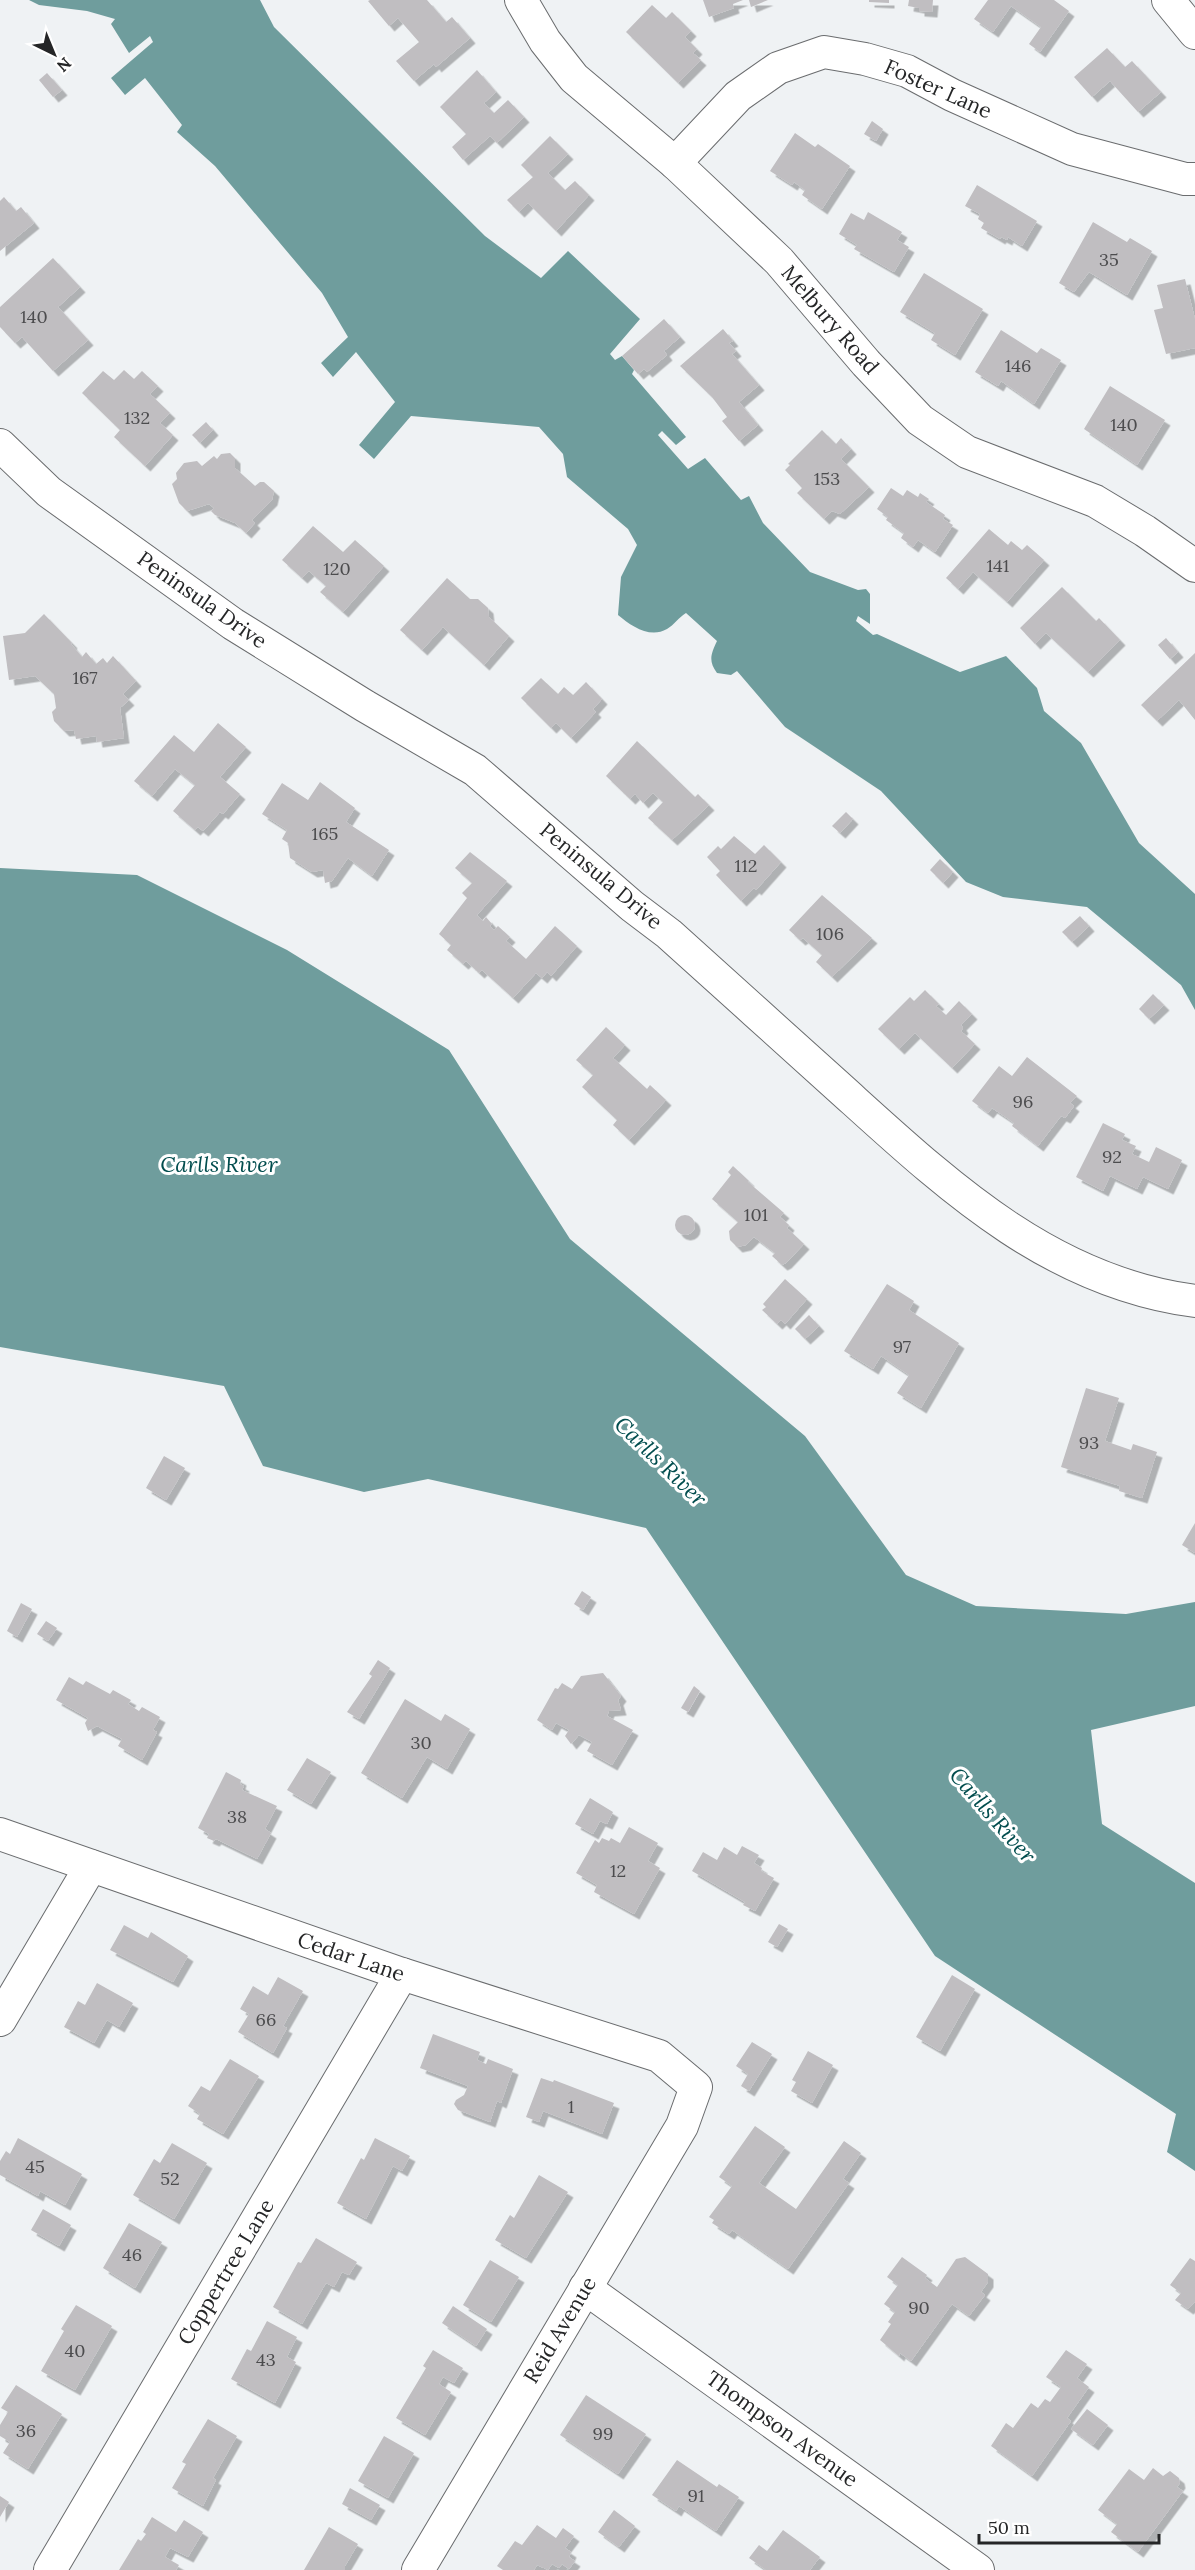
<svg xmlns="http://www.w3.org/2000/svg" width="1195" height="2570" viewBox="0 0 1195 2570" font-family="Lora,serif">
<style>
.water{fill:#6f9d9d}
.building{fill:#c0bec1;filter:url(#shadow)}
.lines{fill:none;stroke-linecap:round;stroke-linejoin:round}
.minor-casing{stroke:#6a6c6e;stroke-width:34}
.minor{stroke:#fff;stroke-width:32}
.labels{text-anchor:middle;stroke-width:6;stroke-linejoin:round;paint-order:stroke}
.number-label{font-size:18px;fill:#4c4c4e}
.street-label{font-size:21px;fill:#252627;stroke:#fff}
.water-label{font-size:22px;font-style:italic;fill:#024d4e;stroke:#fff}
</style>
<defs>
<filter id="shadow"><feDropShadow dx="5.5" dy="5.5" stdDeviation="0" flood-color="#0004"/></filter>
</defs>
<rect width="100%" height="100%" fill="#eff2f4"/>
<g class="water">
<path d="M29,0H260L274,27L485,236L541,278L568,251L640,319L610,354L615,360L622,356L634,370L632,374L686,437L676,445L662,431L658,435L688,469L705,458L741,500L749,496L763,523L810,572L858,590L866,589L870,594V624L858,616L856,621L873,635L877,634L960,672L1006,656L1037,688L1044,711L1081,743L1139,843L1195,894V1010L1181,985L1087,907L1003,897L966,882L881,791L785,727L737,671L731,675L717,673C708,661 711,654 717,641L686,613C679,617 674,625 667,629C650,639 631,626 618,615L621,577L637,545L628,529L567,477L563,454L539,427L411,416L374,459L359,445L395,402L356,352L333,377L321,363L348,337L322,293L215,166L177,132L182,125L145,78L125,95L111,78L153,42L150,36L129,53L111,24L115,19L87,11L39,5Z"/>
<path d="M0,868L137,875L287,950L449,1050L570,1239L805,1436L906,1575L976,1606L1126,1614L1195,1602V1706L1091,1730L1102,1824L1195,1883V2171L1167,2152L1176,2114L935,1956L646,1528L428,1479L364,1492L263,1466L224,1386L0,1347Z"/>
</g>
<g class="building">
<path d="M370,0H427L446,22L452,17L470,38L436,67L434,64L414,81L396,61L419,42L398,18L389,26L368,1Z"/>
<path d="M703,0H743L733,4L734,8L709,17Z"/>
<path d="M749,0H768L751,7Z"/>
<path d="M869,0H889V3L869,2Z"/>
<path d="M909,0H933L932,12L919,11V8L908,6Z"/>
<path d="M988,0H1054L1069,11L1040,52L1029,44L1041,27L1011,6L993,32L974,19Z"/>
<path d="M652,5L666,18L672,12L691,31L685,37L697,49L693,53L701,60L678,83L626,32Z"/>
<path d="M1107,48L1125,67L1132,61L1161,92L1138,112L1110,81L1092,97L1074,77Z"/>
<path d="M477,70L496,92L484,103L494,113L508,100L524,117L497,143L490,136L463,160L452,147L466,134L440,107Z"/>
<path d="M47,73L62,90L53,97L39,80Z"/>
<path d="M872,121L883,129L876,141L864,134Z"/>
<path d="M795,133L815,147L818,144L850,166L822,209L802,195L805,190L794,182L792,185L770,171Z"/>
<path d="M550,136L568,154L548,173L565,190L575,181L589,195L556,231L528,203L519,212L507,200L533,177L521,165Z"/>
<path d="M977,185L1037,221L1022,246L1008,237L1007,240L1001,237L1000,239L981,228L984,223L978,219L980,214L965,206Z"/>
<path d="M4,197L16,211L21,207L34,223L0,251V201Z"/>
<path d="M868,212L902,232L897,240L909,247L894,272L854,249L857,245L839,234L851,213L864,220Z"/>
<path d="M1093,222L1127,242L1130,238L1152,251L1127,295L1089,272L1074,292L1059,283Z"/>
<path d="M53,258L80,287L58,307L88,340L53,371L22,337L15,343L0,327V307Z"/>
<path d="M924,273L983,309L955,355L931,340L935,333L900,312Z"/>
<path d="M1185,279L1195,319V348L1166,354L1154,310L1163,308L1157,285Z"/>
<path d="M664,319L680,337L664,351L667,355L647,372L644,369L638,374L622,356Z"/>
<path d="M723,329L733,341L729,343L736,351L732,354L759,385L739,402L758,425L739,441L722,421L727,417L712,397L680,366Z"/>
<path d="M1001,330L1037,353L1041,348L1061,360L1034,404L1001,381L998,386L975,372Z"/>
<path d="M124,370L134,379L142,371L158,386L150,394L170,413L160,423L173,435L145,466L114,437L120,430L82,393L103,371L114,380Z"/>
<path d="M1110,386L1165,420L1137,465L1084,429Z"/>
<path d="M206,422L213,430L200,443L192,435Z"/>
<path d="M822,430L836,444L841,438L851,449L841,459L869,487L840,514L832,511L824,519L797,493L802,488L785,470L790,465L788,464Z"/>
<path d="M230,453L235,458V468L255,486L260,482H264L274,491L272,500L252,520L255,523L246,533L235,523L215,515L211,511L214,508L209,504L187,511L179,503L172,484L177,479L176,473L184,463L197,461L202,466L214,456L217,459L221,454Z"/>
<path d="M891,488L903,496L907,490L918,497L920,493L929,499L926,502L945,515L943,519L953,525L935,552L918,540L913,547L901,538L904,533L886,520L888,517L877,509Z"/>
<path d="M313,526L343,552L355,540L384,566L343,612L320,592L326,586L309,571L302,578L282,560Z"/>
<path d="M989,529L1008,545L1011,541L1022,550L1027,545L1044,560L1007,602L973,572L958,589L946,578Z"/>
<path d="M447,578L470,599H478L488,608L489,617L509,636L484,665L443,627L422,650L400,630Z"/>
<path d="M1062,587L1096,621L1099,618L1120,640L1088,672L1046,633L1035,644L1020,628Z"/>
<path d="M44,614L72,643L71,644L82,657L86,652L96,664L103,658L107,663L113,656L136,681L123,694L129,700L120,708L124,738L97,742L96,736L76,739L74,730L64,731L54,721L52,712L56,708L54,694L35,676L9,680L3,636L25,633Z"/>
<path d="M1166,638L1178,652L1170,659L1158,645Z"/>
<path d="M1195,653V720L1179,700L1157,721L1141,705Z"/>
<path d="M541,678L558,694L564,687L573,695L586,682L602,699L593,709L596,712L571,738L556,723L551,728L521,698Z"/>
<path d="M218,723L246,747L220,777L240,794L223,814L220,812L203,831L198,827L195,830L173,811L195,785L175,769L152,796L134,781L174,735L194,752Z"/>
<path d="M637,741L695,797L698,794L709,805L672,840L648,818L663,802L653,793L643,803L635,794L630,799L606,776Z"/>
<path d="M320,782L355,808L346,822L389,850L372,876L348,858L332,881L325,883L323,870L312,872L290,858L288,843L282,839L287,830L262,814L282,783L308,800Z"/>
<path d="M846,812L853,819L840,833L832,826Z"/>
<path d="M734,836L755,854L764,845L781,862L756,890L754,888L741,901L716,875L720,871L707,857L718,846L721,849Z"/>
<path d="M470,852L507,881L477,915L483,921L486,917L492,924L490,926L494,930L498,926L510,937L506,941L526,959L555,926L577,946L551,976L547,972L542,978L536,973L513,998L482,970L479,973L466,961L463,964L447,950L451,945L439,934L467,898L462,893L472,883L455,868Z"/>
<path d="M940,859L953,872L943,883L930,870Z"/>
<path d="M822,895L872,938L832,977L816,962L822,955L803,938L800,940L789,930Z"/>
<path d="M1080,916L1089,926L1072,942L1062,932Z"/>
<path d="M925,990L939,1004L936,1006L946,1015L959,1001L972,1014L961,1025L963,1028L961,1031L975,1044L952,1068L915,1033L899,1049L878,1029L910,997L914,1001Z"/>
<path d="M1153,994L1164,1005L1149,1019L1139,1009Z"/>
<path d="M606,1027L625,1045L613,1058L647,1089L650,1085L666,1100L629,1140L613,1125L617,1120L582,1087L593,1075L576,1060Z"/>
<path d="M1027,1057L1077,1096L1070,1103L1074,1106L1065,1118L1061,1116L1038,1146L1012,1126L1014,1123L1007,1118L992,1108L988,1113L972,1101L999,1066L1012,1076Z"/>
<path d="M1103,1123L1125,1134L1122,1140L1136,1146L1132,1154L1149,1162L1156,1147L1182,1160L1168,1189L1143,1177L1137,1189L1110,1176L1103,1191L1076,1177Z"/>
<path d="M733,1166L749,1181L748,1182L784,1213L780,1217L789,1225L787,1228L804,1244L786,1263L782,1265L772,1256L775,1253L754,1237L746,1245L737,1247L730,1240L729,1231L738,1222L712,1199L731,1175L728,1172Z"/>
<circle cx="685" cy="1225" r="10"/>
<path d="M785,1279L807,1299L785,1324L781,1320L777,1324L762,1310L766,1307L763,1304Z"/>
<path d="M887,1284L914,1301L909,1310L959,1343L921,1408L897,1393L909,1375L881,1356L873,1369L844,1351Z"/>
<path d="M809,1315L819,1326L805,1339L795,1329Z"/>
<path d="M1086,1388L1119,1398L1105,1441L1131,1450L1133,1444L1157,1452L1142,1498L1119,1491L1120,1486L1061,1467Z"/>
<path d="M164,1456L185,1468L166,1500L146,1488Z"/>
<path d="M1195,1523V1553L1182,1545Z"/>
<path d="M582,1591L591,1597L583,1610L574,1604Z"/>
<path d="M21,1603L32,1609L17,1637L7,1631Z"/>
<path d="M46,1621L57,1628L48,1641L37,1634Z"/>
<path d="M378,1660L390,1668L359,1719L347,1712L372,1676L369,1674Z"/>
<path d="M603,1673L621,1696L618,1700L621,1710L609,1711L607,1716L633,1730L612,1765L587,1751L592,1742L579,1735L571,1744L565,1736L569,1730L556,1723L552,1730L537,1720L555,1688L558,1689L562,1683L572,1689L581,1676Z"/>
<path d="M69,1677L83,1685L86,1681L110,1694L113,1690L131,1700L128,1704L139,1711L142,1707L160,1717L153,1730L157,1732L142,1760L118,1746L122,1739L97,1726L88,1731L85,1723L88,1718L56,1700Z"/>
<path d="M694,1686L700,1691L688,1712L681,1708Z"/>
<path d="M405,1699L441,1721L445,1714L470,1729L447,1769L427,1757L402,1798L361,1773Z"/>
<path d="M307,1758L331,1772L311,1804L287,1790Z"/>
<path d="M226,1772L241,1780L240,1784L244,1786L242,1790L277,1806L265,1829L271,1833L257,1859L216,1839L214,1841L207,1838L209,1834L198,1828Z"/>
<path d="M590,1798L613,1812L607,1824L600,1821L593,1834L575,1824Z"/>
<path d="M629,1827L658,1843L648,1861L660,1868L634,1914L594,1892L597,1885L576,1873L595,1840L599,1843L602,1838L609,1841L611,1838L620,1843Z"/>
<path d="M742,1846L759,1855L754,1863L762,1868L761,1871L774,1878L755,1911L743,1905L745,1902L692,1871L703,1852L717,1860L724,1847L737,1855Z"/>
<path d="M779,1924L788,1929L777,1947L768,1942Z"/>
<path d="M124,1925L148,1938L151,1932L188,1956L173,1982L110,1950Z"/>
<path d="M952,1975L975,1989L940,2051L916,2037Z"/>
<path d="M278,1977L303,1991L283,2026L287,2028L273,2053L238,2032L249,2014L240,2009L253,1986L268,1995Z"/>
<path d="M97,1983L133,2003L119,2027L107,2020L94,2043L64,2027L78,2001L85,2005Z"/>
<path d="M433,2034L480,2052L477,2060L486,2064L488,2059L513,2069L501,2103L497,2101L490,2122L458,2110L454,2104L456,2100L464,2095L468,2086L420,2068Z"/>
<path d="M752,2042L772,2054L749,2091L741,2086L748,2074L736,2066Z"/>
<path d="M808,2051L833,2065L812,2103L791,2091L796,2082L792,2080Z"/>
<path d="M230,2059L259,2076L223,2134L197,2119L200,2114L188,2106L201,2086L210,2091Z"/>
<path d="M541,2078L553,2082L554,2080L614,2103L602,2134L543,2111L539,2122L526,2117Z"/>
<path d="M755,2126L785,2147L759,2183L796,2209L844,2141L861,2153L843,2179L849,2183L788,2269L732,2230L729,2234L712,2223L714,2220L709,2217L732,2186L719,2177Z"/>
<path d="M18,2138L82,2174L65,2205L40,2191L38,2196L0,2175V2161L6,2151L10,2154Z"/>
<path d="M375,2138L410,2156L402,2171L393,2166L366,2219L337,2203L361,2158L364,2160Z"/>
<path d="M172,2143L207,2163L174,2219L133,2195L154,2159L160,2163Z"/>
<path d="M539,2175L568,2192L526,2258L495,2240L510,2215L514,2218Z"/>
<path d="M43,2209L71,2225L59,2246L31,2230Z"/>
<path d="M129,2223L162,2242L135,2288L103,2268Z"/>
<path d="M316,2238L357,2262L349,2275L342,2272L334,2287L326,2283L302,2324L273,2307L298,2262L301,2263Z"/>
<path d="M902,2257L927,2275L925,2278L937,2287L956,2259L965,2257L988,2274V2282L981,2292L985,2295L969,2316L952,2304L911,2361L900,2353L899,2356L880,2340L891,2324L888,2322L895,2312L884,2304L898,2285L887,2277Z"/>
<path d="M1190,2258L1195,2261V2302L1188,2309L1175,2300L1181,2293L1170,2285Z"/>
<path d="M490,2260L519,2277L491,2322L463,2305Z"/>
<path d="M76,2305L112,2326L75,2390L41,2371L64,2331L61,2329Z"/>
<path d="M453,2306L487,2329L476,2346L442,2323Z"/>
<path d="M267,2321L297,2337L287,2357L296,2362L275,2403L231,2379L247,2349L251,2351Z"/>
<path d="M433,2350L463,2368L454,2383L443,2377L439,2384L451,2392L425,2435L396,2418L426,2368L423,2366Z"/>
<path d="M1066,2350L1087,2364L1077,2378L1089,2387L1067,2418L1071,2421L1032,2476L991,2446L1006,2423L1013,2428L1031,2403L1038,2408L1045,2399L1050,2402L1061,2387L1046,2377Z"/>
<path d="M16,2385L62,2414L28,2469L3,2453L10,2442L0,2436V2425L8,2412L1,2408Z"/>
<path d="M586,2395L646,2434L618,2474L560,2435Z"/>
<path d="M1087,2409L1108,2425L1093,2445L1071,2429Z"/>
<path d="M208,2419L237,2436L213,2478L216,2480L203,2506L172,2488L186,2464L182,2462Z"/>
<path d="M384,2436L414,2453L388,2498L358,2481Z"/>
<path d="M677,2460L717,2487L719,2484L739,2497L716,2531L679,2506L676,2511L652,2495Z"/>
<path d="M1153,2468L1163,2476L1170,2471L1179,2478L1180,2483L1177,2487L1183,2491L1138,2552L1111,2532L1117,2524L1098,2510L1129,2469L1144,2480Z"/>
<path d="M350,2488L380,2505L371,2520L342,2504Z"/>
<path d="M0,2496L9,2502L0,2517Z"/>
<path d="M614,2510L635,2526L619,2547L598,2532Z"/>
<path d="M152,2517L176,2532L184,2520L203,2532L188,2557L170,2548L165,2557L179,2565L176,2570H119L138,2539L141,2541L146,2534L143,2532Z"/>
<path d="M537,2525L556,2538L563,2528L574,2536L565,2548L571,2552L569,2557L575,2561L569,2569L562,2564L559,2568L552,2564L548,2570L537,2565L534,2570H503L497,2566L515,2541L522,2545Z"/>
<path d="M329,2527L358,2544L345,2566V2570H304Z"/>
<path d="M783,2530L820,2557L810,2570H766L749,2558L759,2545L767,2551Z"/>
</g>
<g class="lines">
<g class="minor-casing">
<g id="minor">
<path d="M521,0L545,41L574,78L675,163L779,261L866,363L920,420L967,452L1095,501L1145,531L1195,566"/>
<path d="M1168,0L1195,33"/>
<path d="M675,163L738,96L778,68L824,52L865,59L907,71L952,95L1072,149L1185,179H1195"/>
<path d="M0,445L49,492L233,624L365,706L475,770L632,906L669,934C727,986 784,1038 842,1090C946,1184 1049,1282 1195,1301"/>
<path d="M0,1834L402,1974L659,2056L696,2087L682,2126L418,2570"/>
<path d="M0,2020L91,1866"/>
<path d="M585,2288L978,2570"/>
<path d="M50,2570L402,1974"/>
</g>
</g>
<use href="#minor" class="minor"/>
</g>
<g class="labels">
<g class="number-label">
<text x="1109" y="266">35</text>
<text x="34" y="323">140</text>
<text x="1018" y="372">146</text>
<text x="137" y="424">132</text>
<text x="1124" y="431">140</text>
<text x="827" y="485">153</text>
<text x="998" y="572">141</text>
<text x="337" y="575">120</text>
<text x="85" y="684">167</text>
<text x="325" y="840">165</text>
<text x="746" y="872">112</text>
<text x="830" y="940">106</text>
<text x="1023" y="1108">96</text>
<text x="1112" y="1163">92</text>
<text x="756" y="1221">101</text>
<text x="902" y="1353">97</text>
<text x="1089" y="1449">93</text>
<text x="421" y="1749">30</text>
<text x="237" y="1823">38</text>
<text x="618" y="1877">12</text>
<text x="266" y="2026">66</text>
<text x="571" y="2113">1</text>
<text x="35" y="2173">45</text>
<text x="170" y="2185">52</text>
<text x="132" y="2261">46</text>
<text x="919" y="2314">90</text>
<text x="75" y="2357">40</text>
<text x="266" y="2366">43</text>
<text x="26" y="2437">36</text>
<text x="603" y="2440">99</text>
<text x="696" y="2502">91</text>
</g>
<g class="street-label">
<text transform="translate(938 89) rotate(24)" y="7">Foster Lane</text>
<text transform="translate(830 320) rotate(49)" y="7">Melbury Road</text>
<text transform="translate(202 600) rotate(35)" y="7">Peninsula Drive</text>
<text transform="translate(601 876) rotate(40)" y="7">Peninsula Drive</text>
<text transform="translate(351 1957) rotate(19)" y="7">Cedar Lane</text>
<text transform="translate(226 2272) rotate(-59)" y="7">Coppertree Lane</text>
<text transform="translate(560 2330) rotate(-59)" y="7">Reid Avenue</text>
<text transform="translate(782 2429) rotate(36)" y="7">Thompson Avenue</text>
</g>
<g class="water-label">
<text x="219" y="1172">Carlls River</text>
<text transform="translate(661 1461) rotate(44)" y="8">Carlls River</text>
<text transform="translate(993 1815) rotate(49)" y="8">Carlls River</text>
</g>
</g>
<g transform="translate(54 54) rotate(137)" stroke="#ffffff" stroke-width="4.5" paint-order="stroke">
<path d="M0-4.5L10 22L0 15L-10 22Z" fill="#252627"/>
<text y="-9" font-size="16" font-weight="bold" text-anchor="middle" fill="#252627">N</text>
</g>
<path d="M979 2534v9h180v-9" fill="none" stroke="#252627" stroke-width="3"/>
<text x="988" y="2534" font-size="18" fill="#252627" stroke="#ffffff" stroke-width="4.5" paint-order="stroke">50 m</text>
</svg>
